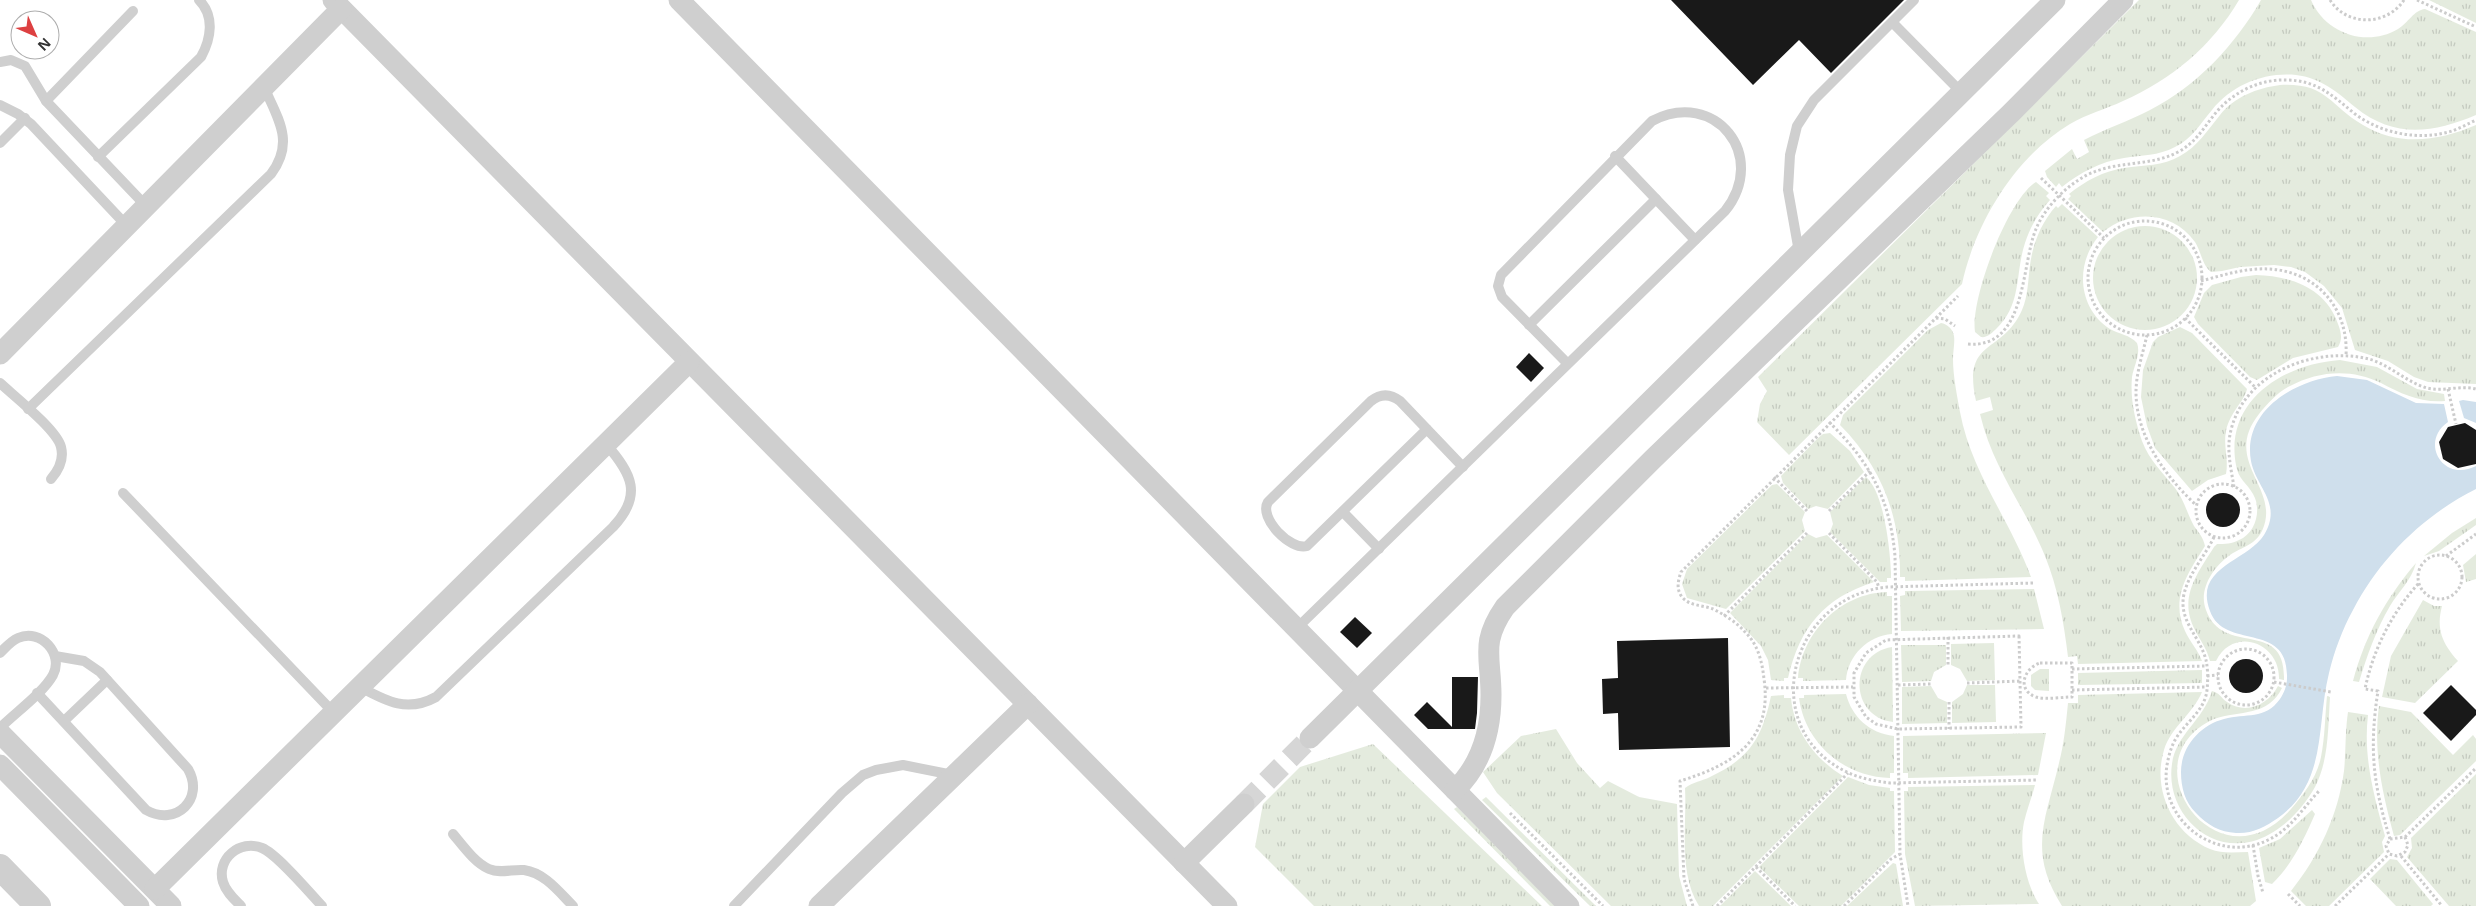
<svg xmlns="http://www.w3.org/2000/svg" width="2476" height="906" viewBox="0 0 2476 906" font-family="'Noto Sans',sans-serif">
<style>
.grass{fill:url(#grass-tufts)}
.water{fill:#cfdfec}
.building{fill:#191919}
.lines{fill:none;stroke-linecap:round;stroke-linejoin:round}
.minor-tunnel{stroke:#d6d6d6;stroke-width:21;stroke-dasharray:21 11;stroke-linecap:butt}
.path{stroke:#ccc;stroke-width:3;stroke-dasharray:2.5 2.5;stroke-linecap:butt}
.service{stroke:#cfcfcf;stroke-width:10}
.minor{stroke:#cfcfcf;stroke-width:21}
.tertiary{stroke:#cfcfcf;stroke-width:26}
</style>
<defs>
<pattern id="grass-tufts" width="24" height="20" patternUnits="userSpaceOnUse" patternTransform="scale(1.25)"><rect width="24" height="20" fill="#e4ebde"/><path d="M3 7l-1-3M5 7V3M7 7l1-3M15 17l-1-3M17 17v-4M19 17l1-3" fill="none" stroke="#c4cabf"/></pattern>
</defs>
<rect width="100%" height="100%" fill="#fff"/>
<g class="grass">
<path d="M2139,0H2239C2212,46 2171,80 2123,101C2106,109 2087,114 2070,124C2016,156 1975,223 1962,284L1789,455L1757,422L1760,404L1767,391L1758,377Z"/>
<path d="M2261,0H2311C2325,33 2366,48 2398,29C2408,23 2414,10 2425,9L2476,32V115C2433,133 2394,139 2355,107C2337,92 2321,78 2296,75C2264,72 2232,85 2212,110C2200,124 2192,139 2175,147C2158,156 2142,155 2124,158C2100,162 2081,172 2062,187L2059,183L2056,187L2047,177L2045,171L2072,149L2077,159L2089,152L2084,140C2105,129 2129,121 2150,110C2197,86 2235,45 2261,0Z"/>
<path d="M2429,0H2476V23Z"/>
<path d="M2280,85C2328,83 2328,105 2363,125C2399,147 2439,141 2476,125V384L2428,382L2414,377L2388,361L2355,350L2342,308L2324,286L2305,272L2291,267L2274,265L2240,267L2222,271L2211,272C2202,265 2201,251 2195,242C2173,211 2131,209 2103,232L2068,199L2071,196L2069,194C2085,181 2104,171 2124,168C2144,165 2163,166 2180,156C2198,146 2207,131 2220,115C2234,97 2257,88 2280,85Z"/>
<path d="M2036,182L2049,193L2046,196L2050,200C2039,212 2030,227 2025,243C2015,273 2022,304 1997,328C1992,333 1987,338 1981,337L1975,332C1970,299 2008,199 2036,182Z"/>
<path d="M2062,204L2098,237C2075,265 2078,308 2110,329C2119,334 2130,335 2137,343C2141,354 2134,365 2132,377C2130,399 2135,420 2142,441C2149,460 2163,473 2175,488C2184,500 2187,513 2194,526C2199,533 2203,537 2205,546C2188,573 2170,598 2185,631C2190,642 2198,650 2202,661L2078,664L2077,656L2068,657C2064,623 2058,588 2045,556C2024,505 1993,469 1980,414L1993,410L1990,397L1976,401C1962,338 2002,355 2022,310C2028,296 2028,280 2030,265C2033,243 2041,223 2056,206L2058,208Z"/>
<circle cx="2145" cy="278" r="52"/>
<path d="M2256,275C2291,276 2326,288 2338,324C2341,332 2343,339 2338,347L2293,358L2257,380L2250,377L2198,324L2194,317L2204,293L2212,285L2241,277Z"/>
<path d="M1941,323C1947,324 1953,329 1954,336C1955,343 1953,351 1953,359C1953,376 1957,395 1960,412C1971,472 2010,520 2031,577L1905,581V577H1900C1901,518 1882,467 1840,425L1843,415L1928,330Z"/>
<path d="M2180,327L2192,333L2247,389C2244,402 2230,412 2226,431C2223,445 2229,460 2226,474L2208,480L2192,491L2155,448L2147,426L2141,397L2143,370L2153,342L2158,337Z"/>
<path d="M2340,360L2377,367L2417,389L2444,394L2445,401C2420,403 2402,394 2381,383C2351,368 2318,371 2290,386C2278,392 2268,403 2259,414C2221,462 2282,488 2262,531C2255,545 2242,547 2230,555C2213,567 2198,590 2206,610C2223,658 2286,617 2284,680L2279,679C2280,642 2233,626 2216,661H2210C2207,649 2200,640 2195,630C2178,598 2197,574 2214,547L2217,544C2225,544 2232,544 2239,540C2256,533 2262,509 2253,494C2247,483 2238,479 2236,465C2224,401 2283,364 2340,360Z"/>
<path d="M1830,433L1850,451L1864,472L1828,509L1816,506L1808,509L1783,483L1781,476L1818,438L1823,434Z"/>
<path d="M1866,477C1884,492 1890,549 1891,572V578H1887V582H1880L1830,532L1833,524L1830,512Z"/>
<path d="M1777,484L1805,512L1802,520L1805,531L1726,609L1687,598L1682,584L1687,569L1772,485Z"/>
<path d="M2476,518V525L2439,551L2424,556L2452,533Z"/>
<path d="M1808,534L1816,538L1827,535L1874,582C1824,598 1800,627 1788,678H1784V681L1771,680L1768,660L1761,646L1730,613Z"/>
<path d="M2476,554V579L2466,582L2463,565Z"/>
<path d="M2416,563C2411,581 2399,591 2390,606C2376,630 2367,656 2359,682L2353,681C2365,636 2386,598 2416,563Z"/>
<path d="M2034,589L2044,629L1901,631L1900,596L1905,595V591Z"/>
<path d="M1887,592V596H1892V634C1868,636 1848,655 1846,680L1803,681V678H1798C1802,632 1841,593 1887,592Z"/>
<path d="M2423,600L2434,606H2442C2436,629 2442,643 2458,661L2415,703L2382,697L2391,656Z"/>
<path d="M1994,643L1995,680L1967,681L1960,669L1951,665V644Z"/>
<path d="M1901,645H1946V665L1934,672L1931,681L1902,682Z"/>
<path d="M1892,647L1893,722C1849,717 1848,654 1892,647Z"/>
<path d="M2040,669H2049V691L2035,690L2031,686V675Z"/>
<path d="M2202,670V683L2078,685V673Z"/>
<path d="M1967,685H1995L1996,722L1952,723V702L1963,694Z"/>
<path d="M1931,686L1938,698L1947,702V723L1902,724V687Z"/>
<path d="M2278,686L2282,688C2268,717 2240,710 2214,719C2124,760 2218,893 2291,809C2304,794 2317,777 2321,757C2325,737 2325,716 2327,696L2330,697C2328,727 2329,760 2315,787C2302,810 2282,831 2257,840C2208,856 2165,811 2172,764C2176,734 2203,721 2212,691C2220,693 2221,698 2227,702C2246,715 2268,705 2278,686Z"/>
<path d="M2202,692C2193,714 2171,727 2164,750C2152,789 2172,833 2210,849C2222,854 2236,852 2248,852L2256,901L2250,906H2062C2027,851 2046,819 2059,763C2064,744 2066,723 2068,703H2078V695Z"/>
<path d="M1846,694C1852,717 1869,733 1894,736V773H1890V778C1844,777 1805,743 1799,698H1804V695Z"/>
<path d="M1784,695V698H1791C1794,731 1815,759 1843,776L1713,906H1699C1678,873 1687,825 1685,788C1693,782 1702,781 1710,777C1750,758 1762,738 1771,696Z"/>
<path d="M2379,706L2411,712L2453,755L2473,735L2476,739V761L2400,835L2394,836C2382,792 2373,751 2379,706Z"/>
<path d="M2348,712L2368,715C2363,757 2374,796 2385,836L2382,842L2384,852L2329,906H2306L2291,891C2319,856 2338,815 2344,771C2346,752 2345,732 2348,712Z"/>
<path d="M1556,729L1577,763L1600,788L1608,781L1639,797L1677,804L1679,876L1687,906H1611L1497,793L1483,772L1521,736Z"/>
<path d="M2046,733L2038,775L1908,778V773H1903V736Z"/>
<path d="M1373,744L1542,906H1314L1255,847L1263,804L1300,767Z"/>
<path d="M2476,774V906H2449L2407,857L2412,848L2411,838Z"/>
<path d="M1848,777L1869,785L1890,788V791H1894L1895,852L1841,906H1799L1759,867Z"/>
<path d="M2035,785C2032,797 2027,809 2024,822C2019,847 2025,883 2039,904L1915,906L1905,854L1904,791H1908V787Z"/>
<path d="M1486,797L1596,906H1590L1482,800Z"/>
<path d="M1457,807L1555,906H1550L1454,809Z"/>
<path d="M2312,810L2315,814C2304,839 2292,865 2272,884L2265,882L2259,848L2280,839Z"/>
<path d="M2390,859L2397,860L2433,904L2431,906H2396L2370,879Z"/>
<path d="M1893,863L1896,864L1903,906H1847Z"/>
<path d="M1755,871L1791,906H1720Z"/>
</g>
<g class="water">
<path d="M2337,376L2367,380L2416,403L2444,404L2448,422C2419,442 2443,483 2476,466V489C2424,515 2380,558 2353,610C2342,630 2334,652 2329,673C2316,725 2328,782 2278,818C2265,827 2252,834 2236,833C2220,832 2207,825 2196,813C2185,802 2181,788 2181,772C2181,747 2200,725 2224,719C2246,713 2265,720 2280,699C2284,693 2287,686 2287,678C2289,620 2224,651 2210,611C2193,567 2248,561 2264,535C2283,503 2256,488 2251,461C2242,411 2295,380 2337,376Z"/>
<path d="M2463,400L2476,402V423L2464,418L2459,401Z"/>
</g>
<g class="building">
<path d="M1671,0H1904L1831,73L1799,40L1753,85Z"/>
<path d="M1529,353L1544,368L1531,382L1516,367Z"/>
<path d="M2465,423L2476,430V464L2458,468L2443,459L2439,442L2448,427Z"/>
<circle cx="2223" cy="510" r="17"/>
<path d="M1355,617L1372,633L1357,648L1340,632Z"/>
<path d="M1728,638L1730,747L1619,750L1618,713L1603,714L1602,679L1618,678L1617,641Z"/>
<circle cx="2246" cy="676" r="17"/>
<path d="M1452,677H1478L1477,713L1475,729H1428L1414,715L1427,702L1452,727Z"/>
<path d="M2451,685L2476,710V715L2451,741L2423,713Z"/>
</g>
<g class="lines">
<path class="minor-tunnel" d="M1244,804L1310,738"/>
<g class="path">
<path d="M2330,0C2347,27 2387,26 2404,0"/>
<path d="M2417,0L2476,27"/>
<path d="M2041,178L2104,238"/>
<circle cx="2145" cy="278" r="57"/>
<path d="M2201,281C2220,276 2238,270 2258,269C2310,266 2349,303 2346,356"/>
<path d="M1936,318L1945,319L1955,326"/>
<path d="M2185,318L2256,388"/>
<path d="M2147,335C2143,353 2136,373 2136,392C2136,436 2165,476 2196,505"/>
<path d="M1968,344C2027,349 2021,264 2036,229C2045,207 2066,186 2087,175C2117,160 2150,167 2178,152C2195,143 2203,129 2214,115C2231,93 2259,79 2286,80C2317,80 2333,96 2355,114C2382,134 2420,141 2452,131C2460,128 2468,124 2476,120"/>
<path d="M2448,389L2456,424"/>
<path d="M1829,422C1870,462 1890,499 1895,556L1900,854L1908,906"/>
<path d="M1774,477L1807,511"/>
<circle cx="2223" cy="511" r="27"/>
<path d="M2234,487C2231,468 2226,449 2231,430C2245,372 2316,346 2369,359C2390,365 2406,382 2427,388C2443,392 2460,385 2476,389"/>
<path d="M1829,511L1870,471"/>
<path d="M1829,533L1877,582L1879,588"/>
<path d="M2214,537C2205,556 2189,573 2184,594C2178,621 2200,636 2206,660C2208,669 2208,681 2207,690C2205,709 2189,720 2179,734C2172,743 2169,754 2167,765C2158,821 2217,865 2268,840C2291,829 2302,809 2319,791"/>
<circle cx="2440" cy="577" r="22"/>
<path d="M2446,556L2476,534"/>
<path d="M2033,583L1887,587C1786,598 1757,732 1849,773C1862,779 1876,781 1890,783L2037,780"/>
<path d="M1724,616L1807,533"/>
<path d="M2019,636L2021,727L1898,729L1876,724L1866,717L1854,697V673L1866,653L1886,640Z"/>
<path d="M1948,637V665"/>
<circle cx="2246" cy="677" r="28"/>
<path d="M2040,663H2072V697C2061,697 2047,700 2036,697C2016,690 2024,668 2040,663Z"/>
<path d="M2072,669L2206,666"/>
<path d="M2207,676L2218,675"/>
<path d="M2274,682L2331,692"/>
<path d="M1967,683L2021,681"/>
<path d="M1898,685L1931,684"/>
<path d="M1766,688L1853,687"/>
<path d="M2072,690L2207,687"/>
<path d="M1949,702V729"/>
<path d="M1510,813L1603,906"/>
<path d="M2405,837L2408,845L2405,852L2397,856L2389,854L2386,846L2390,839L2405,837L2476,768"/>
<path d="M2390,839C2373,784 2369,748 2378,691L2365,689C2373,650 2392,612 2419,583"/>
<path d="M2253,845L2258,876L2263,893"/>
<path d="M2401,856L2442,906"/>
<path d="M1756,867L1795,906"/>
<path d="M2288,894L2300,906"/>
<path d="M1693,906L1684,879L1680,781C1732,765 1773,741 1764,679C1762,661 1758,644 1744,631C1736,622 1725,615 1713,609C1703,605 1689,606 1682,597C1676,589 1678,581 1681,572L1958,296"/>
<path d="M1717,906L1848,773"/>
<path d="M1844,906L1891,859L1900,854"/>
<path d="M2335,906L2389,854"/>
</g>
<g class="service">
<path d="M1893,23L1962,93"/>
<path d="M0,62L11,60L25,66L46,101L146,206"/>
<path d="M46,101L133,11"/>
<path d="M0,105L18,114L31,124L127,226"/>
<path d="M0,143L25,118"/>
<path d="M1615,156L1695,240"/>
<path d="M98,157L201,57C211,39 215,16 199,0"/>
<path d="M1799,252L1788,190L1790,155L1797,126L1814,100L1914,0"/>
<path d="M1529,325L1656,199"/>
<path d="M0,383C14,396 57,430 61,447C64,459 59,470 51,479"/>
<path d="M28,409L271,174C295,142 278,119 264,87"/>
<path d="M1427,429L1307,546C1291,551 1258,518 1268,502L1371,401C1381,393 1391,394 1400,401L1463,467"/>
<path d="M123,493L334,713"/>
<path d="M1343,512L1379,549"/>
<path d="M1297,628L1725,211C1769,156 1715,88 1652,121L1501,275L1498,286L1502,297L1568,364"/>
<path d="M0,653C6,647 11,641 18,638C41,628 64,654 53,675C43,693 15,713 0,728"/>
<path d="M360,687C386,701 407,713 436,697L613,527C643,495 632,474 606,444"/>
<path d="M37,693L146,810C176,827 205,799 188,769L100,672L84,661L55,656"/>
<path d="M64,721L107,680"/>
<path d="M453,834C463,846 475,863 489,869C501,874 512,869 524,870C545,873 559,892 573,906"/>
<path d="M241,906C234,899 226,892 223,882C216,859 240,839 262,848C277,854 309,892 322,906"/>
<path d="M734,906L842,793L863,775L876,770L903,765L953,775"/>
</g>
<g class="minor">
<path d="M333,0L1227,906"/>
<path d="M679,0L1569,906"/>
<path d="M0,354L341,9"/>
<path d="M0,733L171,906"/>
<path d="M1310,738L2055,0"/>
<path d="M0,765L139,906"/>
<path d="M1455,790C1481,765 1491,731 1491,695C1491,656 1480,643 1505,607L1653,459L2011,113L2123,0"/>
<path d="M1184,863L1244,804"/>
<path d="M155,889L689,362"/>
<path d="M819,906L1028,704"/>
</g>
<path class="tertiary" d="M0,867L38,906"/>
</g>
<g transform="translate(35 35) rotate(135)"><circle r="24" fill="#ffffff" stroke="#adadad"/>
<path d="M0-4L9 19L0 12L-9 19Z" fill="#dd4041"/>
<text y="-8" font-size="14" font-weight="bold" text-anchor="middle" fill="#323232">N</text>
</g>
</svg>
